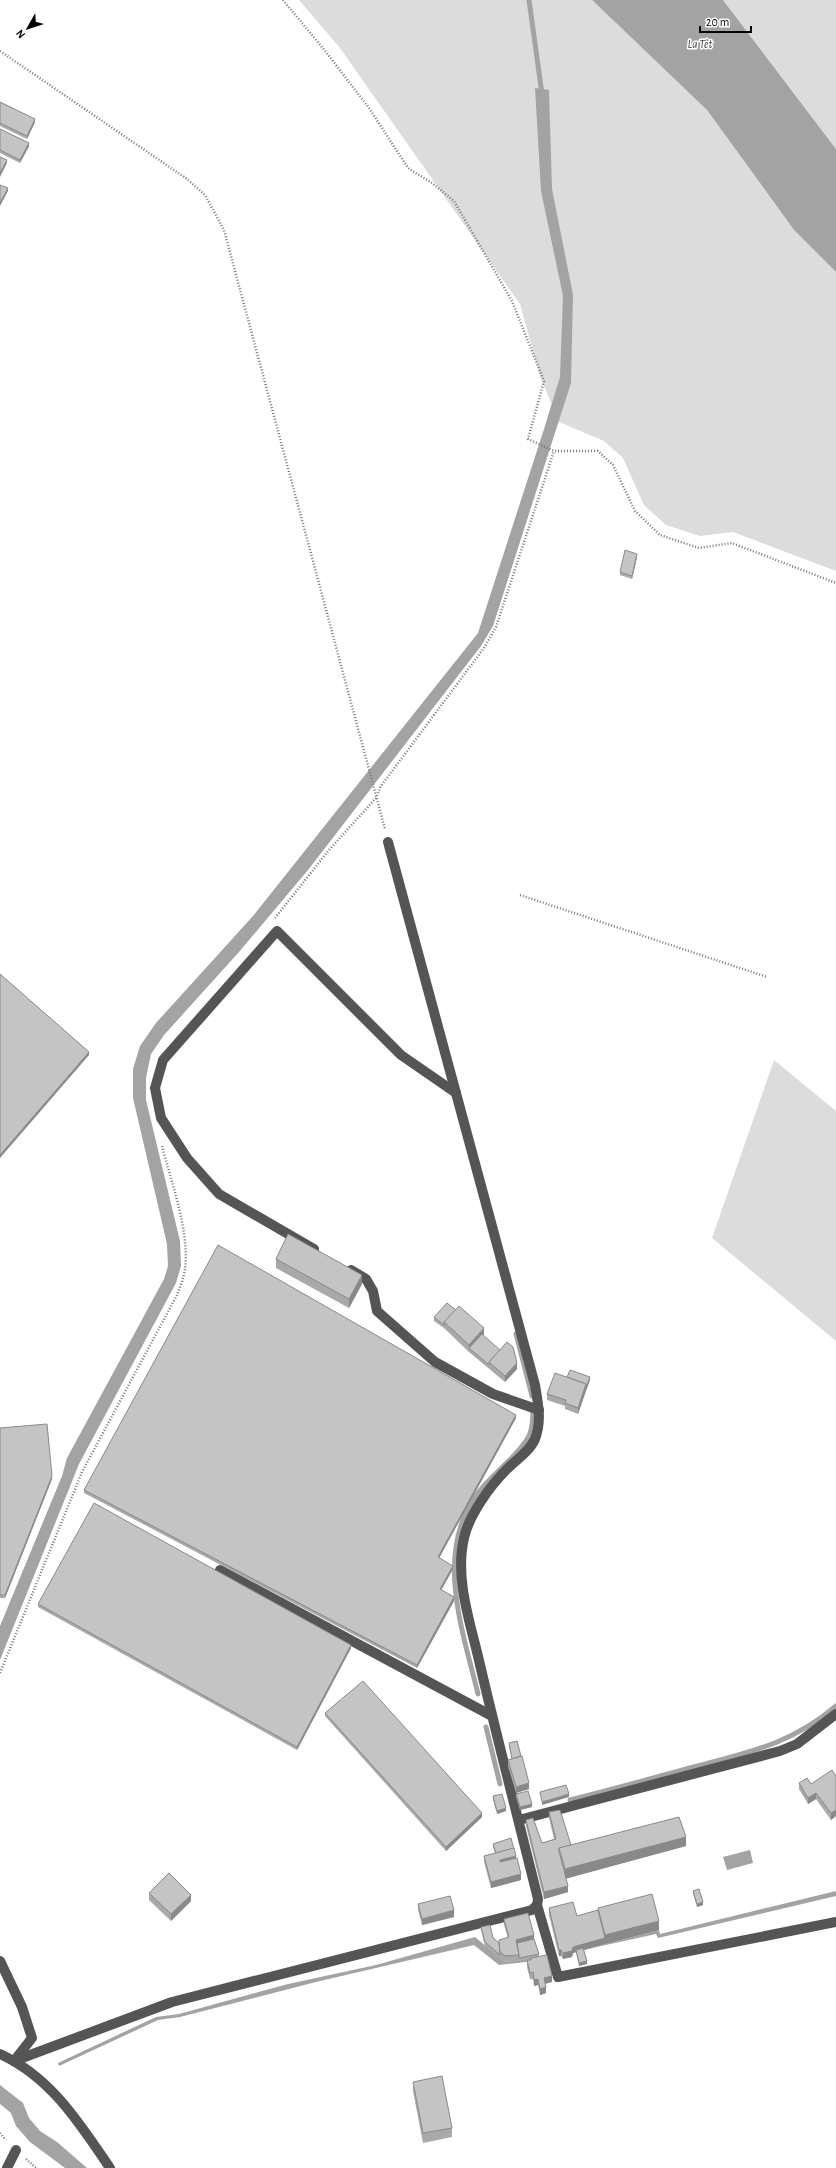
<svg xmlns="http://www.w3.org/2000/svg" width="836" height="2168" viewBox="0 0 836 2168" font-family="'Alegreya Sans',sans-serif">
<style>
.green{fill:#dcdcdc}
.water{fill:#a3a3a3}
.lines{fill:none;stroke-linecap:round;stroke-linejoin:round}
.stream{stroke:#a3a3a3;stroke-width:5}
.path{stroke:#777;stroke-width:2.5;stroke-dasharray:1 2;stroke-linecap:butt}
.minor{stroke:#555;stroke-width:10}
.wall{fill:#a9a9a9}
.shaded-wall{fill:#898989}
.building{fill:#c4c4c4;stroke:#898989}
.labels{text-anchor:middle;stroke-width:3;stroke-linejoin:round;paint-order:stroke}
.water-label{font-size:12px;font-style:italic;fill:#444;stroke:#fff}
</style>
<rect width="100%" height="100%" fill="#fff"/>
<g class="green">
<path d="M299,0H592L707,110L794,230L836,272V571L733,532L700,536L666,525L644,505L623,458L604,441L559,422L540,376L520,304L340,48Z"/>
<path d="M723,0H836V149Z"/>
<path d="M774,1060L836,1111V1341L712,1238Z"/>
</g>
<g class="water">
<path d="M592,0H723L836,149V272L794,230L707,110Z"/>
<path d="M535,88L549,90L552,189L573,295L571,383L493,626L481,646L308,870L239,952L164,1035L151,1054L146,1078V1100L180,1241L181,1266L176,1283L79,1464L0,1660V1626L62,1476L67,1458L164,1279L168,1266L167,1244L133,1098V1069L140,1046L156,1023L253,916L478,633L544,429L560,377L563,296L541,191Z"/>
<path d="M750,1850L753,1863L727,1870L723,1857Z"/>
<path d="M836,1891V1896L658,1938L656,1934L583,1950L659,1930L660,1934Z"/>
<path d="M475,1937L505,1962L536,1958L535,1961L499,1965L474,1945L316,1982L180,2017L158,2020L59,2066L58,2063L156,2017L179,2014L288,1984L376,1965Z"/>
<path d="M0,2085L23,2103L29,2118L40,2131L57,2142L87,2168H65L30,2142L16,2126L11,2113L0,2104Z"/>
</g>
<g class="lines">
<g class="stream">
<path d="M529,0L542,94"/>
<path d="M516,1334L532,1396"/>
<path d="M478,1694C463,1632 435,1555 475,1497C489,1476 512,1462 526,1441C533,1431 533,1418 533,1406"/>
<path d="M486,1727L500,1784"/>
<path d="M570,1800C610,1790 650,1779 690,1768C745,1753 791,1745 836,1706"/>
</g>
<g class="path">
<path d="M283,0L326,52L369,108L408,168L432,183L454,201L512,301L544,381L528,439L554,451H598L613,465L635,511L660,535L699,548L732,543L836,583"/>
<path d="M0,51L187,179L205,195L224,230L385,829"/>
<path d="M520,895L767,977"/>
<path d="M275,918L329,850L376,798L381,786L484,648L496,627L554,451"/>
<path d="M0,1673L82,1472L177,1295C180,1287 184,1278 185,1269C190,1233 171,1181 162,1146"/>
<path d="M0,2133L6,2140"/>
<path d="M26,2159L36,2168"/>
</g>
<g class="minor">
<path d="M314,1249L219,1194L187,1158L161,1118L155,1088L163,1060L277,931L401,1055L456,1093"/>
<path d="M351,1270L366,1279L373,1291L377,1311L435,1362L493,1394L539,1410"/>
<path d="M220,1570L492,1716"/>
<path d="M519,1820L780,1751L797,1744L836,1714"/>
<path d="M537,1905L558,1977L836,1922"/>
<path d="M0,1961L22,2007L32,2038L14,2061"/>
<path d="M0,2054C51,2077 80,2124 110,2168"/>
<path d="M14,2061L172,2002L532,1910L537,1905L538,1899C519,1822 499,1746 481,1669C472,1627 454,1581 464,1538C469,1515 490,1486 507,1469C516,1460 530,1451 535,1439C542,1421 538,1403 535,1385L388,842"/>
<path d="M7,2168L16,2150"/>
</g>
</g>
<g class="wall">
<path d="M0,102L35,122L27,139L0,126Z"/>
<path d="M0,129L29,146L20,163L0,153Z"/>
<path d="M637,557L632,579L620,575V572Z"/>
<path d="M276,1259L362,1284L349,1308L276,1268Z"/>
<path d="M434,1317L484,1334L483,1335L517,1369L505,1382L469,1352L444,1328L434,1321Z"/>
<path d="M567,1377L590,1380L578,1414L565,1409V1406L547,1400V1394Z"/>
<path d="M516,1418L439,1558L453,1569L441,1590L454,1601L417,1668L84,1493V1490Z"/>
<path d="M0,1428L52,1479L5,1598H0Z"/>
<path d="M38,1604L351,1648L297,1750L38,1607Z"/>
<path d="M325,1713L482,1817L446,1851L325,1716Z"/>
<path d="M509,1743L529,1789L516,1793L508,1766V1760L512,1759L509,1746Z"/>
<path d="M836,1776V1816L831,1820L816,1799L808,1804L799,1789V1783L811,1784Z"/>
<path d="M516,1794L532,1807L520,1810L516,1797Z"/>
<path d="M493,1796L506,1811L497,1814L493,1800Z"/>
<path d="M549,1812L571,1845L686,1846L566,1878L568,1892L544,1899L526,1826V1820L542,1843L554,1839L549,1818Z"/>
<path d="M493,1844L516,1858L521,1880L491,1888L484,1862V1856L495,1853L493,1847Z"/>
<path d="M693,1891L703,1905L697,1907L693,1894Z"/>
<path d="M149,1893L191,1901L171,1921L149,1900Z"/>
<path d="M418,1904L454,1917L422,1925L418,1910Z"/>
<path d="M549,1908L577,1916L598,1910V1908L659,1930L584,1950L587,1964L579,1966L576,1952L573,1953L572,1957L563,1959L561,1956H559L549,1915Z"/>
<path d="M504,1919L534,1939L539,1956L552,1982L545,1984L546,1993L540,1995L538,1985L534,1986L533,1979H530L527,1967V1960H531V1959L505,1962L485,1946L481,1930V1927L499,1943V1940L508,1938L504,1925Z"/>
<path d="M413,2082L452,2128V2137L423,2143L413,2091Z"/>
</g>
<g class="shaded-wall">
<path d="M35,119V122L27,139V136Z"/>
<path d="M29,143V146L20,163V160Z"/>
<path d="M7,160V163L0,177V173Z"/>
<path d="M8,188V191L0,206V203Z"/>
<path d="M637,554V557L632,579V576Z"/>
<path d="M89,1052V1055L0,1158V1155Z"/>
<path d="M362,1275V1284L349,1308V1299Z"/>
<path d="M484,1328V1334L471,1350L469,1348V1345Z"/>
<path d="M517,1363V1369L505,1382V1376Z"/>
<path d="M590,1377V1380L586,1390V1387Z"/>
<path d="M586,1384V1390L578,1414V1408Z"/>
<path d="M516,1415V1418L438,1560V1557Z"/>
<path d="M52,1476V1479L5,1598V1595Z"/>
<path d="M453,1566V1569L440,1592V1589Z"/>
<path d="M454,1597V1601L417,1668V1665Z"/>
<path d="M351,1645V1648L297,1750V1747Z"/>
<path d="M529,1783V1789L516,1793V1787Z"/>
<path d="M816,1793V1799L808,1804V1798Z"/>
<path d="M569,1794V1797L542,1805V1802Z"/>
<path d="M532,1804V1807L520,1810V1807Z"/>
<path d="M506,1808V1811L497,1814V1811Z"/>
<path d="M836,1810V1816L831,1820V1813Z"/>
<path d="M482,1813V1817L446,1851V1847Z"/>
<path d="M686,1837V1846L565,1879V1869Z"/>
<path d="M516,1856V1862L500,1866V1860Z"/>
<path d="M521,1874V1880L491,1888V1882Z"/>
<path d="M568,1886V1892L544,1899V1892Z"/>
<path d="M191,1895V1901L171,1921V1914Z"/>
<path d="M703,1902V1905L697,1907V1904Z"/>
<path d="M454,1910V1917L422,1925V1919Z"/>
<path d="M659,1921V1930L605,1944V1935Z"/>
<path d="M534,1935V1942L517,1946L516,1940Z"/>
<path d="M605,1938V1944L573,1953L572,1957L563,1959V1953L573,1947Z"/>
<rect x="559" y="1950" width="2" height="6"/>
<path d="M587,1961V1964L579,1966V1963Z"/>
<path d="M552,1976V1982L544,1984V1978Z"/>
<path d="M538,1979V1985L534,1986V1980Z"/>
<path d="M546,1987V1993L540,1995V1989Z"/>
</g>
<g class="building">
<path d="M0,102L35,119L27,136L0,123Z"/>
<path d="M0,129L29,143L20,160L0,150Z"/>
<path d="M0,157L7,160L0,173Z"/>
<path d="M0,185L8,188L0,203Z"/>
<path d="M625,550L637,554L632,576L620,572Z"/>
<path d="M0,974L89,1052L0,1155Z"/>
<path d="M288,1234L362,1275L349,1299L276,1259Z"/>
<path d="M218,1245L516,1415L438,1557L453,1566L440,1589L454,1597L417,1665L84,1490Z"/>
<path d="M447,1303L456,1310L444,1322V1325L434,1317Z"/>
<path d="M459,1306L484,1328L469,1345L444,1322Z"/>
<path d="M482,1334L500,1350L489,1362V1365L469,1348Z"/>
<path d="M507,1342L513,1347L517,1363L505,1376L489,1362Z"/>
<path d="M570,1370L590,1377L586,1387V1384L567,1377Z"/>
<path d="M555,1373L586,1384L578,1408L565,1403L566,1400L547,1394Z"/>
<path d="M47,1424L52,1476L5,1595H0V1428Z"/>
<path d="M94,1503L351,1645L297,1747L38,1604Z"/>
<path d="M363,1681L482,1813L446,1847L325,1713Z"/>
<path d="M517,1741L521,1756L512,1759L509,1743Z"/>
<path d="M522,1756L529,1783L516,1787L508,1760Z"/>
<path d="M832,1770L836,1776V1810L831,1813L816,1793L808,1798L799,1783L807,1778L811,1784Z"/>
<path d="M566,1785L569,1794L542,1802L540,1792Z"/>
<path d="M528,1791L532,1804L520,1807L516,1794Z"/>
<path d="M502,1794L506,1808L497,1811L493,1796Z"/>
<path d="M560,1810L571,1845L559,1848V1851L568,1886L544,1892L526,1820L533,1818L542,1843L556,1839L549,1812Z"/>
<path d="M679,1817L686,1837L565,1869L559,1848Z"/>
<path d="M511,1838L514,1849L496,1853L493,1844Z"/>
<path d="M514,1848L516,1856L500,1860V1862L517,1858L521,1874L491,1882L484,1856Z"/>
<path d="M169,1873L191,1895L171,1914L149,1893Z"/>
<path d="M699,1889L703,1902L697,1904L693,1891Z"/>
<path d="M652,1894L659,1921L605,1935L598,1908Z"/>
<path d="M450,1896L454,1910L422,1919L418,1904Z"/>
<path d="M573,1902L577,1916L598,1910L605,1938L573,1947L572,1951L563,1953L561,1950H559L549,1908Z"/>
<path d="M528,1913L534,1935L516,1940L519,1955L505,1956L500,1952L499,1940L509,1937L504,1919Z"/>
<path d="M490,1925L493,1938L499,1943L500,1955L485,1942L481,1927Z"/>
<path d="M534,1939L539,1954L519,1958V1955L517,1943Z"/>
<path d="M583,1948L587,1961L579,1963L576,1950Z"/>
<path d="M547,1955L552,1976L544,1978L546,1987L540,1989L538,1979L534,1980L533,1972L530,1973L527,1960H531V1958Z"/>
<path d="M442,2076L452,2128L423,2133L413,2082Z"/>
</g>
<g class="labels">
<g class="water-label">
<text x="700" y="48">La Têt</text>
</g>
</g>
<g transform="translate(28 28) rotate(231)" stroke="#ffffff" stroke-width="3" paint-order="stroke">
<path d="M0-3L7 15L0 10L-7 15Z" fill="#000000"/>
<text y="-6" font-size="11" font-weight="bold" text-anchor="middle" fill="#000000">N</text>
</g>
<path d="M700 26v6h51v-6" fill="none" stroke="#000000" stroke-width="2"/>
<text x="706" y="26" font-size="12" fill="#000000" stroke="#ffffff" stroke-width="3" paint-order="stroke">20 m</text>
</svg>
